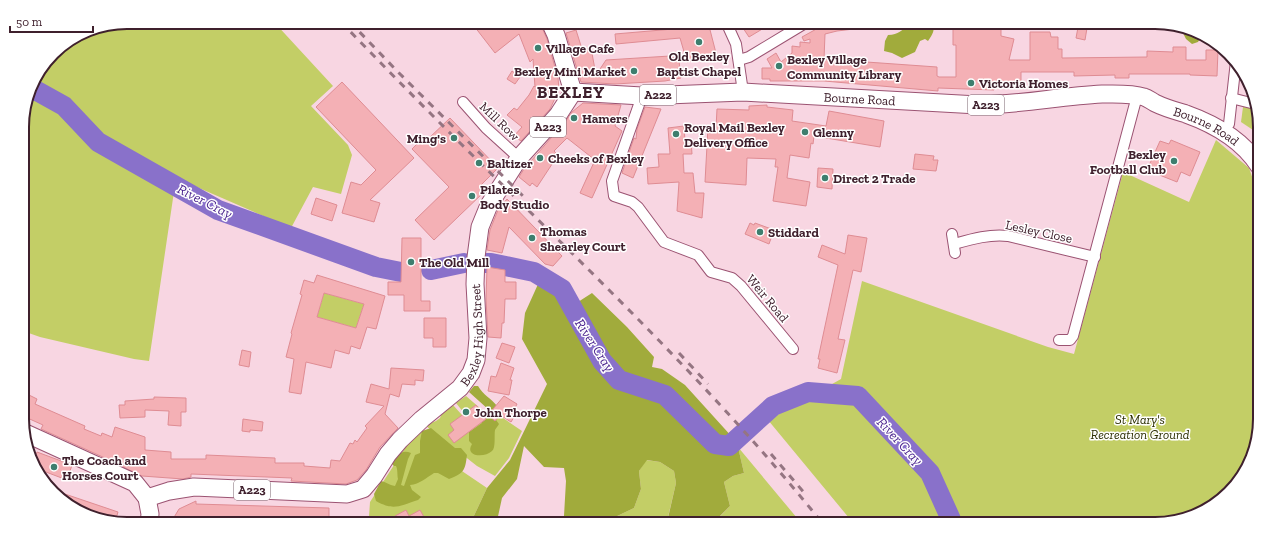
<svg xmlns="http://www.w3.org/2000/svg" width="1282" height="546" viewBox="0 0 1282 546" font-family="'Zilla Slab',serif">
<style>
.green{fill:#c3ce66}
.forest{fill:#a1ab3c}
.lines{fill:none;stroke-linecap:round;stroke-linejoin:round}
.river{stroke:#8971ca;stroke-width:20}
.building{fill:#f4b0b5;stroke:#df8c93;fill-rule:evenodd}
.street-casing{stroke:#9b5372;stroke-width:12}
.primary-casing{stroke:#9b5372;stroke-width:19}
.street{stroke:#fff;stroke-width:10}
.primary{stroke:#fff;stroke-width:17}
.rail{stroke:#957582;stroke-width:3;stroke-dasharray:7 7;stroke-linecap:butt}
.poi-dot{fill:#3e7e6e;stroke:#fff;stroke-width:1.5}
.labels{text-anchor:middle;stroke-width:3;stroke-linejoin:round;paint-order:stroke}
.shield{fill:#fff;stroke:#79636c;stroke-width:1}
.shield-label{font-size:12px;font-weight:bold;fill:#3f202d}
.poi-label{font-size:13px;font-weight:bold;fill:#3f202d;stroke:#fff;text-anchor:start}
.street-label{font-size:13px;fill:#3f202d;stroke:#fff}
.park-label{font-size:13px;font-style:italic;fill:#2b2e00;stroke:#fff}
.water-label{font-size:14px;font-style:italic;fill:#4d2690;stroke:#fff}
.district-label{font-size:17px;font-weight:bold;letter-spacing:1px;fill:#3f202d;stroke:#fff}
.rim{fill:none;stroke:#3f202d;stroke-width:2}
</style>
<rect width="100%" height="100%" fill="#f8d6e2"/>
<g class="green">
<path d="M127,22H274L333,86L311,106L348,145L352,155L341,194L313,187L291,228L176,178L149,361L134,359L40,337L23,331L22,120L33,81L57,48L87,30Z"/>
<path d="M1243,107L1258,109L1259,113V134L1241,122Z"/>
<path d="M1216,140L1249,168L1257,191L1259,211L1260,420L1252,459L1214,506L1162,524H854L768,420L841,379L862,281L1048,347L1074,354L1123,172L1189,202Z"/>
<path d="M324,293L364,304L356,328L317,317Z"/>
<path d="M469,392L490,409L522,431L509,458L495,476L477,466L426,426L431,423L436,421L440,418L442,413L453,405L462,415L464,413L456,403L466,396L488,415L492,411Z"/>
<path d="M423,430L425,446L487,488L470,524H370L369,517L370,502L407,445Z"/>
<path d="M738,447L802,524H715L714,523L730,506L724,482L733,476L744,473Z"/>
<path d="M646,460L660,462L674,471L676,483L668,517L673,524H607L613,518L634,508L641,489L639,471Z"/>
</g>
<g class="forest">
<path d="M919,22H933C935,30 933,34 928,41L925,39L920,41L915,52L902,58L892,53L884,51L885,41L888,35C899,35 901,29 910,26C914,25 916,25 919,22Z"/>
<path d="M1180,27L1195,30L1202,35L1198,42L1192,44L1186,39Z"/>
<path d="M539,282L557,291L565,306L578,302L592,293L627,327L654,357L652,367L662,369L685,385L733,438L738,447L744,473L733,476L724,482L730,506L714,522L715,524H673L668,518L676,483L674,471L660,462L647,460L639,471L641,489L634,508L613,518L607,524H568L564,516L566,481L564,468L544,467L524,446L517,479L502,498L497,521L485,524L471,522L487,488L510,460L547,384L522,339L525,313Z"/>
<path d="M474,386H478C483,395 491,398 497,406L492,411L489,410L469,392Z"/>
<path d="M491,417L496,420L499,424C498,426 496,428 495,430C494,435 496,448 492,451C485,458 464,457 472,444L469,441V432L482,423L481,421L485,418Z"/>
<path d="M431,428L455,448H461L467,455C465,471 464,473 449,479L438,473H434C426,478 420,484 410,485L412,490L421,497L418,500C399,506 394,511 376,501L374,494L381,481C386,482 389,485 395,486L398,479C397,475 398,470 396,466H394L391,463C397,456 401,449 411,453L408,459L401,485L404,486L415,455L420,453V441L422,431Z"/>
</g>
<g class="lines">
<g class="river">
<path d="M30,91H37L64,106L98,142L218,210L376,267L401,272"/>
<path d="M485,263H491L534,272L562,289L602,361L619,380L665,395L715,444L729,446L773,406L808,392L858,396L930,473L953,524"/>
<path d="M431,270L464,263"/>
</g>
</g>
<g class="building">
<path d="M471,22H539L540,23L547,39L558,78L559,89H555V92H558L550,109L521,141L514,136L522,127L507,115L514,108L517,110L529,95L534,86L535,87L533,59L530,62L519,34L495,53Z"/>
<path d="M708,22L717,57L701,61L700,59L687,62L680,38L616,44L615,34L685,28Z"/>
<path d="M739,22H774L749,37Z"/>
<path d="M829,22H861L862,28L837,31L825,34L824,59L937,67V76L939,77H956V45H953V28H1001V36L1014,39L1009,60H1030V32H1050L1051,37H1058V49H1062V58L1147,57V51L1173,52V47H1186V60H1206V50H1218L1217,76L1190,75V74H1129V78H1115V75L1074,76V72H1021V86H994V90L938,88V91L824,81H770V79H762V68H772L767,59L776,53L781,62L792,53V46L800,47V42L810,43V39L804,41L802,37Z"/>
<path d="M1079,22H1088L1085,40L1076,38Z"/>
<path d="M576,30L582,49L591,48L596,75L606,60L670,56L679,61L681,78L665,81L615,84L581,82L566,33Z"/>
<path d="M512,71L520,77L515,84L507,79Z"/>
<path d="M342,82L414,158L370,200L380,203L374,222L342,213L351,182L361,185L376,170L316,107Z"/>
<path d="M583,103L621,105L615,126L622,131L592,198L580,193L595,160L567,138L554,151L558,155L537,187L532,183L530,186L519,177L524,169L565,122L572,112Z"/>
<path d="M767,105V107L793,110L792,121L826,126L829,111L884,121L880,147L814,136L813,144L811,143L809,158L790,155L787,178L810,182L806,206L773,201L778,167H775L776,159L747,158L746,185L705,182L708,127L716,128L717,109L749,110V106Z"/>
<path d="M645,107L661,109L633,178L622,173L634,138L636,139L637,129Z"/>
<path d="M450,118L498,168L479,187L484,192L434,240L415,220L449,187L412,149L425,136L428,139Z"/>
<path d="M684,126L685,141L691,140L692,154H683L684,173H693L695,193H704L702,218L677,211L679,182L648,184L647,168L659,167L658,154H670L668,128Z"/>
<path d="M1171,140L1200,152L1190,176L1181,172L1177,182L1147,170L1160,141L1169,144Z"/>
<path d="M915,154L934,156L933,160H938L936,171L913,169Z"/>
<path d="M818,168L833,169L832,189L817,187Z"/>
<path d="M316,198L337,205L332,221L311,214Z"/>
<path d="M507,199L562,256L553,266L545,264L509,227L502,253L487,250L490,230L498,210Z"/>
<path d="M750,223L754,225L755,223L774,230L769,244L745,234Z"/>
<path d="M848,235L867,238L861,272L853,270L838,339L845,340L837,373L818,368L820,359H818L838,265L818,257L822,245L845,254Z"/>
<path d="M402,238H421V301H430V311H404V295H388V282H401Z"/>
<path d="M487,267L505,270V282H516V299H505L504,323H502L501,338L488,337L486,299Z"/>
<path d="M317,275L385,296L376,329L367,327L360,349L351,346L349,354L335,350L331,368L306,362L301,394L289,392L294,359L286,357L292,334L291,333L302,295L300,294L304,280L314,283ZM324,293L364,304L356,328L317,317Z"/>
<path d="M424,318H446V347H433V338H424Z"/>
<path d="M502,343L515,347L509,363L496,358Z"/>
<path d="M242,350L251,352L249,367L239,365Z"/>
<path d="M501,363L514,368L510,380H512L509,395L488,391L491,376L496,377Z"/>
<path d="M391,368L424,370L423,381L415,380V385L402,384L399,397L390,394L385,414L398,428L380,447L366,470L357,480L346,484L291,481L292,478L191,474V477L183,479L142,476L121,466L122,464L105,458L41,429L43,425L23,416V392L37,399L35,404L85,426L84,429L101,436L102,433L112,437L115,427L145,437V450L171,452V459H206V455L275,458V463H304V466L330,468L331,460L340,461L350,443L353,444L355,440L357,442L367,428L365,426L384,406L366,402L371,384L389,389Z"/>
<path d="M504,396L517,404L514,410L517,412L511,422L500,415L495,421L488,415Z"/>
<path d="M154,397L186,398V412H181V426L168,425L169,411L145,410V417L120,418L119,405H125V401L154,399Z"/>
<path d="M476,405L486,419L454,443L448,435L454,430L450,424Z"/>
<path d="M243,419L263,422L262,431L250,430V432L242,431Z"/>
<path d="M37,452L72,465L67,480L38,469L34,460Z"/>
<path d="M56,491L118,512L115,522L87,516L55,492Z"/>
<path d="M196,501V504L329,508V524H170L179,509Z"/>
<path d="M406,510L409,516L420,510L428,524H396L399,522L395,516Z"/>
</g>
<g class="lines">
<g class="street-casing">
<g id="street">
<path d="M726,22L736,44L743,92"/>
<path d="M739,60L749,57L807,22"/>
<path d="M642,96L612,181L614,196L632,202L638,207L664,242L698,255L711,272L732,278L741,286L793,349"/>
<path d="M1231,98L1255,104"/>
<path d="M463,102L486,128L519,158"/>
<path d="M1229,124L1236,61"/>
<path d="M952,234L955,253"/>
<path d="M954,244C972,239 989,234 1008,236L1095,257"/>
<path d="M1059,340H1070L1073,336L1137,96"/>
</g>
</g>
<g class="primary-casing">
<g id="primary">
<path d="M550,22L556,35L573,92"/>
<path id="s1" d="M573,92L642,96L743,92L978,105C1020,105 1060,96 1102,94C1115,94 1131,93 1144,97C1148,98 1151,101 1155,103C1165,108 1176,111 1186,114C1214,124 1243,141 1259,166"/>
<path d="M23,432L135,483L147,498"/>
<path id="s2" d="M147,498L169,491L194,487L347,494L363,489L374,476L388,454L400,440L422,419L460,388L471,373L476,360L478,338L475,284L476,257L480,227L489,205L519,158L558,115L573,92"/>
<path d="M147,498L150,514L149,524"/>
</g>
</g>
<use href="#street" class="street"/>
<use href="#primary" class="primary"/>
<g class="rail">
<path d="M341,22C374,56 406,89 439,122C570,253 707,379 823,524"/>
<path d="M350,22L398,72L524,197"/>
<path d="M679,353L708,384"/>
<path d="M771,454L807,496"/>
</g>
</g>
<g class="poi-dot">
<circle cx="699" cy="42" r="4"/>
<circle cx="538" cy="48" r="4"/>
<circle cx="779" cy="66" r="4"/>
<circle cx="634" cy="71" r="4"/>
<circle cx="971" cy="83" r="4"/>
<circle cx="574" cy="118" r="4"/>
<circle cx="805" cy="132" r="4"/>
<circle cx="676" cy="134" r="4"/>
<circle cx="454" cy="138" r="4"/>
<circle cx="540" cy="158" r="4"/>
<circle cx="1174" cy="161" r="4"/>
<circle cx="479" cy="163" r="4"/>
<circle cx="825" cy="178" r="4"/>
<circle cx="472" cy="196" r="4"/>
<circle cx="760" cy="232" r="4"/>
<circle cx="532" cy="238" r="4"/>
<circle cx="411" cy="262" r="4"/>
<circle cx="466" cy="412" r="4"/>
<circle cx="54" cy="467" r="4"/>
</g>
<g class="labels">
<g class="shield">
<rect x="640" y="85" width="36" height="20" rx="3"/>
<rect x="968" y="95" width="36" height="20" rx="3"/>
<rect x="530" y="117" width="36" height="20" rx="3"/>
<rect x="234" y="480" width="36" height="20" rx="3"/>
</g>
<g class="shield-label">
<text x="658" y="99">A222</text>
<text x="986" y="109">A223</text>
<text x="548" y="131">A223</text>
<text x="252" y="494">A223</text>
</g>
<g class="poi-label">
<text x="546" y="53">Village Cafe</text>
<text x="699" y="61" text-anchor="middle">Old Bexley<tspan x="699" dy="15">Baptist Chapel</tspan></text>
<text x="787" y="64">Bexley Village<tspan x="787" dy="15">Community Library</tspan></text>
<text x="626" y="76" text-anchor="end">Bexley Mini Market</text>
<text x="979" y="88">Victoria Homes</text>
<text x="582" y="123">Hamers</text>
<text x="684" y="132">Royal Mail Bexley<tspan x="684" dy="15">Delivery Office</tspan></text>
<text x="813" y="137">Glenny</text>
<text x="446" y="143" text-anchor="end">Ming's</text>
<text x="1166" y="159" text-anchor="end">Bexley<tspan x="1166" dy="15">Football Club</tspan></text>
<text x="548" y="163">Cheeks of Bexley</text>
<text x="487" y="168">Baltizer</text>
<text x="833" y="183">Direct 2 Trade</text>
<text x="480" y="194">Pilates<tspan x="480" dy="15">Body Studio</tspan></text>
<text x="540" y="236">Thomas<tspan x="540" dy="15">Shearley Court</tspan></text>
<text x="768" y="237">Stiddard</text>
<text x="419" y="267">The Old Mill</text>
<text x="474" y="417">John Thorpe</text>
<text x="62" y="465">The Coach and<tspan x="62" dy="15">Horses Court</tspan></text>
</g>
<g class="street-label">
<text dy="5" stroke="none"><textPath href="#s1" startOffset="287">Bourne Road</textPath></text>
<text transform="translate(500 121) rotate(44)" y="5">Mill Row</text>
<text dy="5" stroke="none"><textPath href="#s1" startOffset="641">Bourne Road</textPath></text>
<text transform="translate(1039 231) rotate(12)" y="5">Lesley Close</text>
<text transform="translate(768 298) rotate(50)" y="5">Weir Road</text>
<text dy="5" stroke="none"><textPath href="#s2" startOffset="416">Bexley High Street</textPath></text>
</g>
<g class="park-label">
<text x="1140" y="424">St Mary's<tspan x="1140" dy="15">Recreation Ground</tspan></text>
</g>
<g class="water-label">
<text transform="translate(205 201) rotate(27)" y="5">River Cray</text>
<text transform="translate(595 345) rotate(57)" y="5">River Cray</text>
<text transform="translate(900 441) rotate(47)" y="5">River Cray</text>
</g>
<g class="district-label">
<text x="571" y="98">BEXLEY</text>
</g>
</g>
<path d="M0 0H1282V546H0ZM127 29H1155A98 98 0 0 1 1253 127V419A98 98 0 0 1 1155 517H127A98 98 0 0 1 29 419V127A98 98 0 0 1 127 29Z" fill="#fff" fill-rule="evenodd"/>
<path class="rim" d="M127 29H1155A98 98 0 0 1 1253 127V419A98 98 0 0 1 1155 517H127A98 98 0 0 1 29 419V127A98 98 0 0 1 127 29Z"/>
<path d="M10 26v6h83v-6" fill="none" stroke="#3f202d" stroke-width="2"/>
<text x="16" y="26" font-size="12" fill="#3f202d" stroke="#ffffff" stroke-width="3" paint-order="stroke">50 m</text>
</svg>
